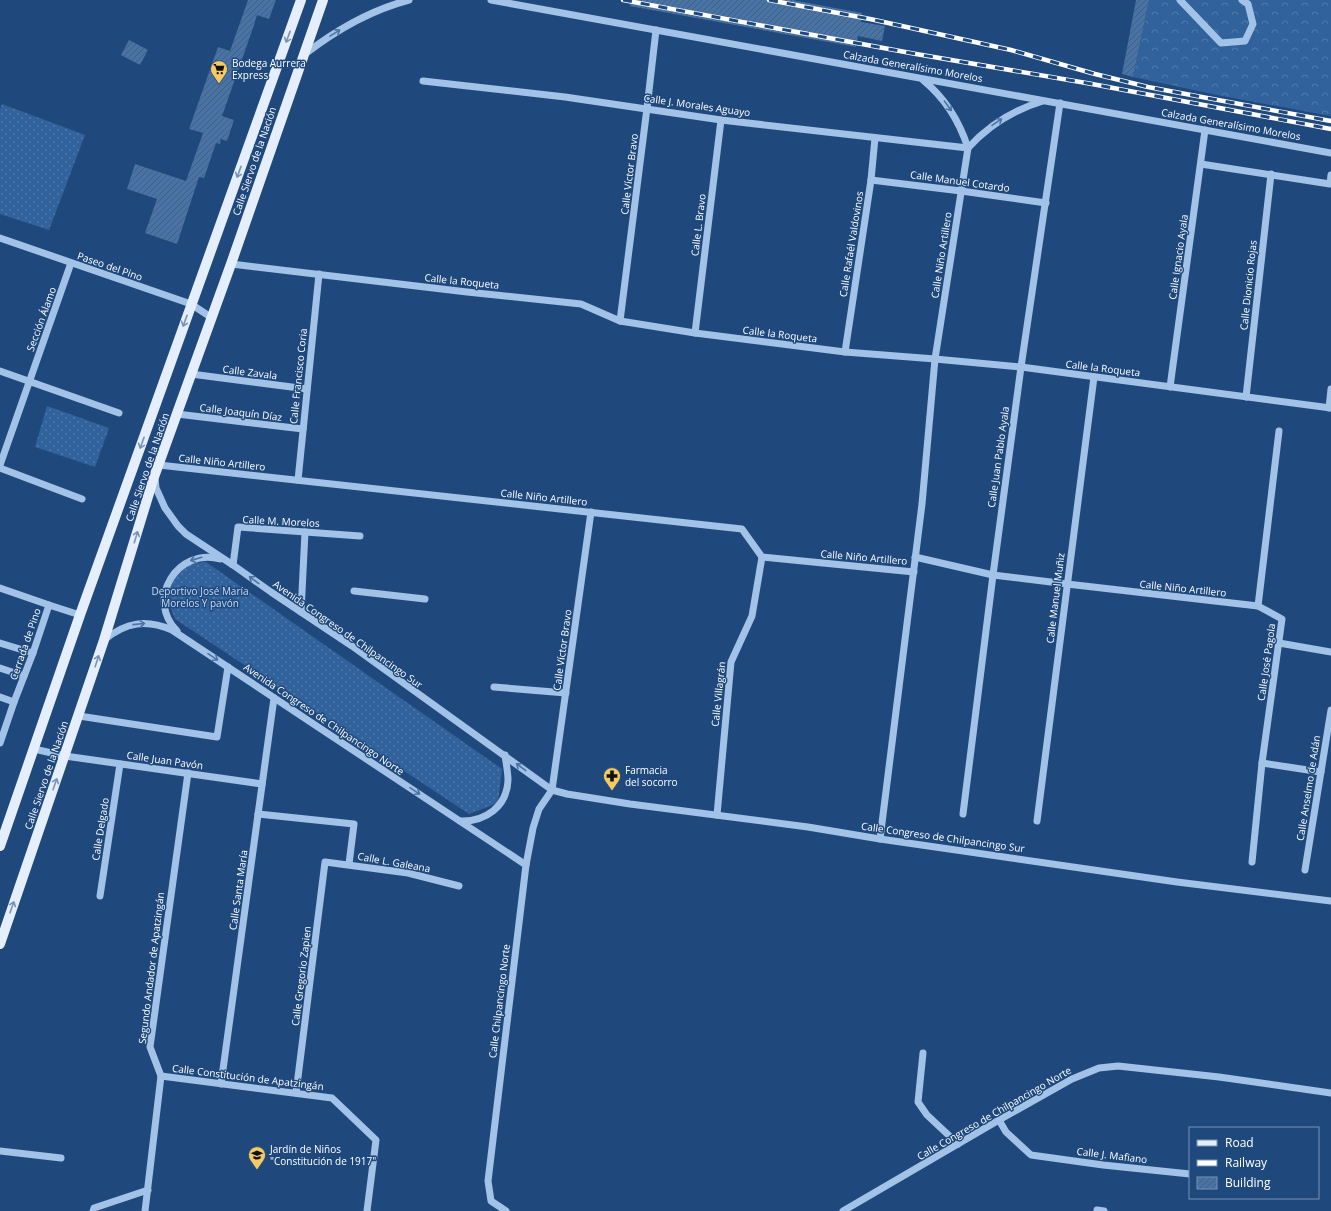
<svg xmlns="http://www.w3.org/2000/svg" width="1331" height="1211" viewBox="0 0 1331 1211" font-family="'Open Sans',sans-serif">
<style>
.grass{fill:url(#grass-dots)}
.forest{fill:url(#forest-crowns)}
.building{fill:url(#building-hatch)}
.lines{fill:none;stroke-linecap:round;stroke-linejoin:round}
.minor{stroke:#a2c2e7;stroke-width:7}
.major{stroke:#e4eefd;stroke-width:10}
.rail-casing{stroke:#fff;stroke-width:4.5}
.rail{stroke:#1f497d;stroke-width:3;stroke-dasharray:9;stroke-linecap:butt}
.oneway{stroke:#4d73a2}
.oneway2{stroke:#7893b7}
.labels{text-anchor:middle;stroke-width:3;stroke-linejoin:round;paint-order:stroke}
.poi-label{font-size:10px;fill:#fff;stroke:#1f497d;text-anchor:start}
.street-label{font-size:10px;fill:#fff;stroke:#1f497d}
.park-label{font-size:10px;fill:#c6dcf6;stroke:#1f497d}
</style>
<defs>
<pattern id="grass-dots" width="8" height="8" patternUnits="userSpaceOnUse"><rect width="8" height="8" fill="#32629c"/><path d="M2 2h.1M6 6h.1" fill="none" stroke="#517aab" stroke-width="1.8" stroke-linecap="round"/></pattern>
<pattern id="forest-crowns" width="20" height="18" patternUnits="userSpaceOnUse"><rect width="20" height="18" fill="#32629c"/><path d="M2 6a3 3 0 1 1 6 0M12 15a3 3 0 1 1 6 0" fill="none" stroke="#517aab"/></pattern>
<pattern id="building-hatch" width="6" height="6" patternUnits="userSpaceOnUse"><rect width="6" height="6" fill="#4773a7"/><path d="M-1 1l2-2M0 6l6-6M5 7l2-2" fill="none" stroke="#4a5e75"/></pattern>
</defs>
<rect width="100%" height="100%" fill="#1f497d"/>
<g class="grass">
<path d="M2,104L85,135L49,230L0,214V109Z"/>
<path d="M47,406L109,428L95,467L35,447Z"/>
<path d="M206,562L502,769L498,803L469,814L175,619L165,595L171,577L187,564Z"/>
</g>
<path class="forest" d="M1149,0H1331V116L1217,95L1133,77Z"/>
<g class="building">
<path d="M248,0H276L269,19L257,15L253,28L222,116L234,120L227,141L221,139L220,144L216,143L204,178L199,177L177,244L145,233L157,199L127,189L135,164L186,181L203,133L189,129L218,47L230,51Z"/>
<path d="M630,0H792L862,13L861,22L885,26L882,41L858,36L856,47L630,6Z"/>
<path d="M1136,0H1149L1133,77L1122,74Z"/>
<path d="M129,40L148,50L140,65L121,55Z"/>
</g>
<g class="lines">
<g class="minor">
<path d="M491,0L1331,153"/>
<path d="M1180,0L1221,43L1245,41L1253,24L1248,4L1242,0"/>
<path d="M305,54C336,30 371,10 409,0"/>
<path d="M423,81L565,97L721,120L968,148"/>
<path d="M968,148C989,125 1013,110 1043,101"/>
<path d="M1201,164L1330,184L1331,175"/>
<path d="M871,180L961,191L1046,203"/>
<path d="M0,238L191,304L212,318"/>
<path d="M231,264L467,292L581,304L620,321L695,333L845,352L935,359L1021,367L1331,408"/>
<path d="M620,321L647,108L656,30"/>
<path d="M695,333L721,120"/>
<path d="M845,352L871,180L875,138"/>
<path d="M0,371L119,413"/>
<path d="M191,374L307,389"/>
<path d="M1170,387L1205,130"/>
<path d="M1246,397L1271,174"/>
<path d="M1329,408L1331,389"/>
<path d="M177,414L303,429"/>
<path d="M0,465L71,263"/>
<path d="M159,465L742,529L762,557L914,572"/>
<path d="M0,468L82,499"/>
<path d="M155,478L156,488L165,508L178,526L186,534L233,565L271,592L352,646L552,790L567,794L630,804L808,827L880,839L1177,882L1331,901"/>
<path d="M298,480L319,274"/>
<path d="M915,557L993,575L1067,584L1258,606L1282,619L1262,763L1252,862"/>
<path d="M233,565L238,527L360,536"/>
<path d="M0,588L49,605"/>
<path d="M354,591L425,599"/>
<path d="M1258,606L1279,431"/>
<path d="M301,612L305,532"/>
<path d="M177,631C145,599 178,547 220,559"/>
<path d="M104,640C126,622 146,619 172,630L526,865"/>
<path d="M0,643L33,653"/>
<path d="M1279,643L1331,652"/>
<path d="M0,668L24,676"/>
<path d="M494,687L566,693"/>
<path d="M0,697L14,702"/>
<path d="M79,716L217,737L228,667"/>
<path d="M0,743L14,702L33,653L49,605L80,615"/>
<path d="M34,749L65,756L262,784"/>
<path d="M1262,763L1321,772"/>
<path d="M258,814L354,824L349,864"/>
<path d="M963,814L993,575L1021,367L1060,103"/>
<path d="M717,815L731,662L752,616L762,557"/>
<path d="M460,821C485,822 507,807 508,780C508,772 506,763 505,755"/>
<path d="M1037,821L1094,377"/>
<path d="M880,839L922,504L935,359L968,148C959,120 945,98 923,80"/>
<path d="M1305,870L1331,710"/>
<path d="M100,896L120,764"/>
<path d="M923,1053L918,1102L927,1115L958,1144"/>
<path d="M161,1076L332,1098L376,1140L367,1211"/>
<path d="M221,1084L274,698"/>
<path d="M296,1093L325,862L408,873L459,886"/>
<path d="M999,1120L1006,1132L1031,1155L1103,1165L1190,1174"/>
<path d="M0,1151L61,1158"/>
<path d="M1097,1210L1104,1211"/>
<path d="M93,1211L94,1208L148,1190"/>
<path d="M145,1211L161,1076L150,1047L188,773"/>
<path d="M506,1211L491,1201L488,1181L526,865L533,828L539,809L552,790L591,512"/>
<path d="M843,1211L999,1120L1072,1079L1099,1068L1118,1066L1219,1077L1331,1093"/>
</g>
<g class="major">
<path d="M0,846L80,615L301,0"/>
<path d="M0,944L104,640L154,477L231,264L323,0"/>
</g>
<g class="rail-casing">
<g id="rail">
<path d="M623,0L916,54L1092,84L1331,129"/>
<path d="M769,0L870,19L1011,50L1095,74L1148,87L1331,121"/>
</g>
</g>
<use href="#rail" class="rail"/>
</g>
<defs><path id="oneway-shaft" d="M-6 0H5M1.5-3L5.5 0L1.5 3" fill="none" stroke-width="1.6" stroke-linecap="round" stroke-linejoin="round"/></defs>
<g class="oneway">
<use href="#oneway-shaft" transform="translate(335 33) rotate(-32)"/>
<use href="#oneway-shaft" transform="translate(948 106) rotate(54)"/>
<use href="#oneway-shaft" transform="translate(997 122) rotate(-34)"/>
<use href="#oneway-shaft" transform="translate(196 559) rotate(164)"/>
<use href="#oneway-shaft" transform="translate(254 580) rotate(-144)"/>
<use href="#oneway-shaft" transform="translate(139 624) rotate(-6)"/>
<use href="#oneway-shaft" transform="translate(213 657) rotate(34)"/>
<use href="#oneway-shaft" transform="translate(521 767) rotate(-143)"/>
<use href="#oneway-shaft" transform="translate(415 791) rotate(34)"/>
</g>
<g class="oneway2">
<use href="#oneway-shaft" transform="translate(288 37) rotate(110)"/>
<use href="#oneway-shaft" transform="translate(239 172) rotate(110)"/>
<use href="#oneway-shaft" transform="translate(185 321) rotate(110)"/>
<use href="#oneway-shaft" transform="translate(142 443) rotate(110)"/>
<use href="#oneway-shaft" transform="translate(136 537) rotate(-73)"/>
<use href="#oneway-shaft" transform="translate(97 661) rotate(-72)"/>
<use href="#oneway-shaft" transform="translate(55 784) rotate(-71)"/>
<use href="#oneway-shaft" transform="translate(12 907) rotate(-71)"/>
</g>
<defs>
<g id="supermarket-pin" transform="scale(0.9)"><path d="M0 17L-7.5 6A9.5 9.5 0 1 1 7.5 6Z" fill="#f5ca62" stroke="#1f497d"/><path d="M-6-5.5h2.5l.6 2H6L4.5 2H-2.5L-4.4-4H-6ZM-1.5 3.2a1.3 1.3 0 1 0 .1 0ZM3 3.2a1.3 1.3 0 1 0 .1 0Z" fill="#111"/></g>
<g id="pharmacy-pin" transform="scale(0.9)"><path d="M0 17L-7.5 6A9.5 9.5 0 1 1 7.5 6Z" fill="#f5ca62" stroke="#1f497d"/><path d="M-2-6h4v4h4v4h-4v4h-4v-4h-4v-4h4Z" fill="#111"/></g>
<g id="school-pin" transform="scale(0.9)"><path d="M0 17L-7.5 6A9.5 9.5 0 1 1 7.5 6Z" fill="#f5ca62" stroke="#1f497d"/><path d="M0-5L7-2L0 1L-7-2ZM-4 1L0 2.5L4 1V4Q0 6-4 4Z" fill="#111"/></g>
</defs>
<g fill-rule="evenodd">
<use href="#supermarket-pin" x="219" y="69"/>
<use href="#pharmacy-pin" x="612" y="776"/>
<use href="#school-pin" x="257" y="1155"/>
</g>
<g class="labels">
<g class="poi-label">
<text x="232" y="67">Bodega Aurrera<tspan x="232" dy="12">Express</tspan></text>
<text x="625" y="774">Farmacia<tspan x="625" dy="12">del socorro</tspan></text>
<text x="270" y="1153">Jardín de Niños<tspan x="270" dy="12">"Constitución de 1917"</tspan></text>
</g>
<g class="street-label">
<text transform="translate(913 66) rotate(10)" y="4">Calzada Generalísimo Morelos</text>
<text transform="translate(697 105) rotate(8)" y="4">Calle J. Morales Aguayo</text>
<text transform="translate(1231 124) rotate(10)" y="4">Calzada Generalísimo Morelos</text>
<text transform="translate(254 161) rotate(-71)" y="4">Calle Siervo de la Nación</text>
<text transform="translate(629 174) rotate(-83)" y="4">Calle Víctor Bravo</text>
<text transform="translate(960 181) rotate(8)" y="4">Calle Manuel Cotardo</text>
<text transform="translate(698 225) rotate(-83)" y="4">Calle L. Bravo</text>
<text transform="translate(851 244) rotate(-81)" y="4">Calle Rafaél Valdovinos</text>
<text transform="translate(941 255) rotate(-81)" y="4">Calle Niño Artillero</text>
<text transform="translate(1178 257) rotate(-82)" y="4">Calle Ignacio Ayala</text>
<text transform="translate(110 266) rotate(19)" y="4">Paseo del Pino</text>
<text transform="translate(462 281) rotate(6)" y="4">Calle la Roqueta</text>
<text transform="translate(1248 285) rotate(-84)" y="4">Calle Dionicio Rojas</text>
<text transform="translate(41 319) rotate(-70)" y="4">Sección Álamo</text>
<text transform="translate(780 334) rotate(7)" y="4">Calle la Roqueta</text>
<text transform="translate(1103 368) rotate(7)" y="4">Calle la Roqueta</text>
<text transform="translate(250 372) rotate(7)" y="4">Calle Zavala</text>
<text transform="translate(298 376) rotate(-84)" y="4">Calle Francisco Coria</text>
<text transform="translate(241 412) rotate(7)" y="4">Calle Joaquín Díaz</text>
<text transform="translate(998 457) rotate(-82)" y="4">Calle Juan Pablo Ayala</text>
<text transform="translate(222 462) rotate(6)" y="4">Calle Niño Artillero</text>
<text transform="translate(147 467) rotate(-71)" y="4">Calle Siervo de la Nación</text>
<text transform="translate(544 497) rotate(6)" y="4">Calle Niño Artillero</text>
<text transform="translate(281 521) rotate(3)" y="4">Calle M. Morelos</text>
<text transform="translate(864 557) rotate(5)" y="4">Calle Niño Artillero</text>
<text transform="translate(1183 588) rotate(6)" y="4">Calle Niño Artillero</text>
<text transform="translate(1055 598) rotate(-83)" y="4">Calle Manuel Muñiz</text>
<text transform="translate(348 634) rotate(35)" y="4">Avenida Congreso de Chilpancingo Sur</text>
<text transform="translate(25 644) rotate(-71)" y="4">Cerrada de Pino</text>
<text transform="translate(562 650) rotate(-82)" y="4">Calle Víctor Bravo</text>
<text transform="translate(1266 662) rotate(-82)" y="4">Calle José Pagola</text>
<text transform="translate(718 694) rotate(-84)" y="4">Calle Villagrán</text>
<text transform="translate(324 719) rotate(34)" y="4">Avenida Congreso de Chilpancingo Norte</text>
<text transform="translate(165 760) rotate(8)" y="4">Calle Juan Pavón</text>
<text transform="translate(46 775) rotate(-71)" y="4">Calle Siervo de la Nación</text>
<text transform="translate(1308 788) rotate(-81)" y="4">Calle Anselmo de Adán</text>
<text transform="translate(100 829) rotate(-81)" y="4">Calle Delgado</text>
<text transform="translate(943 837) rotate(8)" y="4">Calle Congreso de Chilpancingo Sur</text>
<text transform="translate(394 862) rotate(10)" y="4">Calle L. Galeana</text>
<text transform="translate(238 890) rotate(-82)" y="4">Calle Santa María</text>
<text transform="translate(151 968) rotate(-83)" y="4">Segundo Andador de Apatzingán</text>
<text transform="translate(301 976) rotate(-83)" y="4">Calle Gregorio Zapien</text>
<text transform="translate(499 1001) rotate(-83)" y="4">Calle Chilpancingo Norte</text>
<text transform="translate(248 1077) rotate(7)" y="4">Calle Constitución de Apatzingán</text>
<text transform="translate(994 1113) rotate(-30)" y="4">Calle Congreso de Chilpancingo Norte</text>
<text transform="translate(1112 1155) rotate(7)" y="4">Calle J. Mafiano</text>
</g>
<g class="park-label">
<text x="200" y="595">Deportivo José María<tspan x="200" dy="12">Morelos Y pavón</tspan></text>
</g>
</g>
<rect x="1189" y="1127" width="130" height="72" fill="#1f497d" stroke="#7992b1"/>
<rect x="1197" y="1140" width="20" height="6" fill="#e4eefd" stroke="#7992b1"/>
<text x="1225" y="1147" font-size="12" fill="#ffffff">Road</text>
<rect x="1197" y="1160" width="20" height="6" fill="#ffffff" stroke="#7992b1"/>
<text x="1225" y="1167" font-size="12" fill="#ffffff">Railway</text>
<rect x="1197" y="1177" width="20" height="12" fill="url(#building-hatch)" stroke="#7992b1"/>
<text x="1225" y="1187" font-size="12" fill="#ffffff">Building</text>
</svg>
